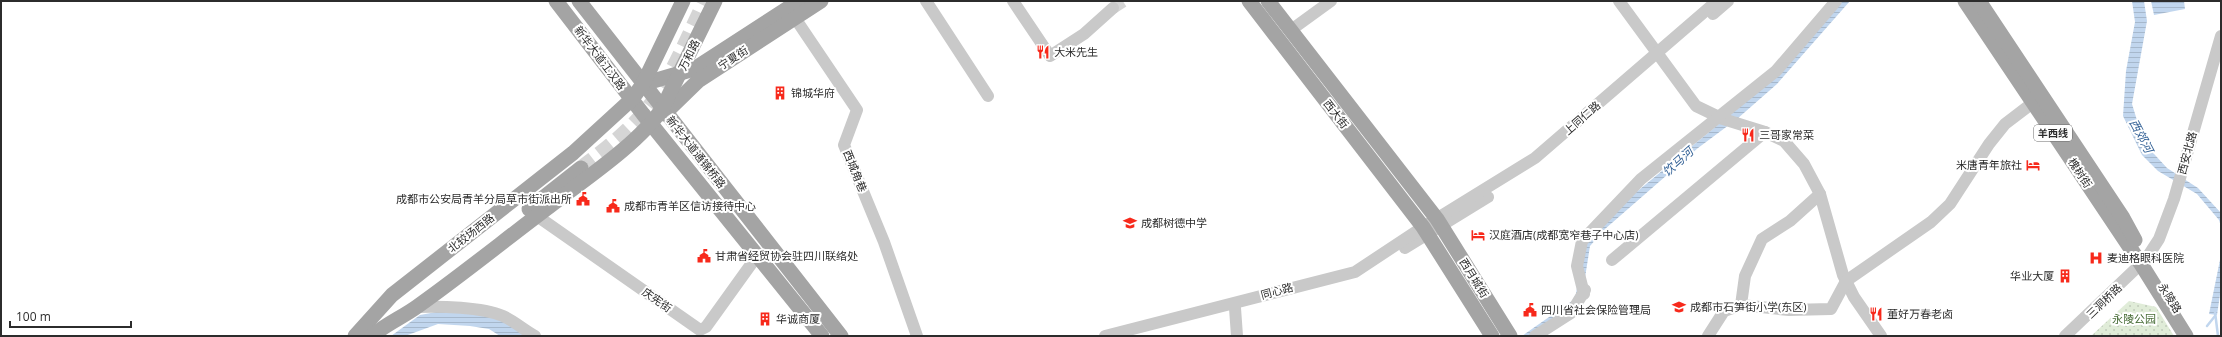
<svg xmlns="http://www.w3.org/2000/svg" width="2222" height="337" viewBox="0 0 2222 337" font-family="'Open Sans','Noto Sans SC',sans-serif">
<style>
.park{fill:url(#park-dots)}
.water{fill:url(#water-rules)}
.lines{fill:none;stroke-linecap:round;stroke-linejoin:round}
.stream{stroke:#c1d6ee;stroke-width:2.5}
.minor-tunnel{stroke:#d5d5d5;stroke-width:12;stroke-dasharray:12 6;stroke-linecap:butt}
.major-tunnel{stroke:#d5d5d5;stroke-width:15;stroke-dasharray:15 8;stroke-linecap:butt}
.minor{stroke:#c9c9c9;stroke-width:12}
.major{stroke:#a4a4a4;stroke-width:15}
.labels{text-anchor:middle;stroke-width:4;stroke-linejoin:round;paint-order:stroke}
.shield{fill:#fff;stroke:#6b6b6b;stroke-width:1}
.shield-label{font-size:10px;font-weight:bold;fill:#2c2c2c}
.poi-label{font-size:11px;fill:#2c2c2c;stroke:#fff;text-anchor:start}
.street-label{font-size:11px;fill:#2c2c2c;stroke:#fff}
.park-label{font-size:11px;fill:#476c36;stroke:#fff}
.water-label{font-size:12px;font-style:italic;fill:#336196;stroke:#fff}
</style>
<defs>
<pattern id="park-dots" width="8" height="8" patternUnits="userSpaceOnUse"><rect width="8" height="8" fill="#e0ecd8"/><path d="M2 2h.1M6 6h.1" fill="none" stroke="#c0cbba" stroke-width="1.8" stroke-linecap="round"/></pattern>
<pattern id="water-rules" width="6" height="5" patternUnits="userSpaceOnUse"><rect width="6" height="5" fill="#c1d6ee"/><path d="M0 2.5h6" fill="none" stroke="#a6b8cc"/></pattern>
</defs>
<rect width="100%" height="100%" fill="#fff"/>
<path class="park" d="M2129,301L2156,307L2174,336H2091Z"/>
<g class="water">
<path d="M1841,1H1850L1777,84L1737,119L1698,148L1605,229L1590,246L1584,284L1572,310L1532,336H1522L1572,301L1576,294L1584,240L1611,213L1743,104Z"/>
<path d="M2132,1H2144L2147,21L2132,104L2144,143L2167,168L2198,188L2221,213V226L2219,220L2197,194L2158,171L2142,155L2123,116L2126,71L2135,22Z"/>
<path d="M2151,1H2184L2185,9L2154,15Z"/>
<path d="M2221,255V288L2217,315L2209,314Z"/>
<path d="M447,310L504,319L530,336H500L489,329L470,326L438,324L405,336H391L420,315Z"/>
</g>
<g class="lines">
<g class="stream">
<path d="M2215,312L2218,336"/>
<path d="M2207,326L2215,316"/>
</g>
<path class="minor-tunnel" d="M1113,8L1124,1"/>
<path class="major-tunnel" d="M581,168C606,149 632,129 651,104C674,73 688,36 705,1"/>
<g class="minor">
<path d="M926,1L988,96"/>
<path d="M1013,1L1050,56L1084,34L1113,8"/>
<path d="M1619,1L1696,106L1723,119L1765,132L1784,141L1804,164L1820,194L1843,275L1854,297L1881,336"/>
<path d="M1713,14L1728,1"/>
<path d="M795,18L857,110L844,145L884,242L917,336"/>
<path d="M1291,30L1331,1"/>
<path d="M537,216L700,330L706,327L757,256"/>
<path d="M1405,248L1488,197"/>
<path d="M1612,260L1765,132"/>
<path d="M1584,294L1577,266L1582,241L1641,179L1776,71L1836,1"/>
<path d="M1741,305L1789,310L1831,309L1846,281L1931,222L1950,204L1989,144L2005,124L2039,98"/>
<path d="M417,307C440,306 482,307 503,316C514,321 524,330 535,336"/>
<path d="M1235,308L1237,336"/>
<path d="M1105,336L1355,272L1423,227L1535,158L1717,1"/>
<path d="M1535,336L1571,313L1585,290"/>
<path d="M1708,336L1724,311L1741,305L1745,276L1762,239L1790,221L1820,194"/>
<path d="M2065,336L2146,259L2159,239L2174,199L2221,36"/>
</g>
<g class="major">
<path d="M556,1L643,114L822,336"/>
<path d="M579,1L841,336"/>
<path d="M1249,1L1423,227L1492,336"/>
<path d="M1268,1L1437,219L1510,336"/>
<path d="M1965,1L2141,264L2186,336"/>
<path d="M1979,1L2123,218L2135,240"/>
<path d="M643,84L694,69L799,1"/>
<path d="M664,114L698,81L821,1"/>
<path d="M529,209L581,168"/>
<path d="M355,336L392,295L573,153L632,99L643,84L683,1"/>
<path d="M372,336C386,324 403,317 418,306C463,274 506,239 550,206C585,179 638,144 662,109L715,1"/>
</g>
</g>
<defs>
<g id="restaurant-bare" transform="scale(1.08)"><path d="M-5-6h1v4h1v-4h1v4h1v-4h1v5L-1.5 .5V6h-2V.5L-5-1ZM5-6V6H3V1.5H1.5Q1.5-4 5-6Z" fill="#f7291b" stroke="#fff" stroke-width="2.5" paint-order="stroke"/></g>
<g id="building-bare" transform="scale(1.08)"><path d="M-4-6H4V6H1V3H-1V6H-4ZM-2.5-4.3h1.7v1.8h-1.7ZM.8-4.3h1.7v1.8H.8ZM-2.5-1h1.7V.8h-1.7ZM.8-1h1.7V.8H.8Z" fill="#f7291b" stroke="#fff" stroke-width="2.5" paint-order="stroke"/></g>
<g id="hotel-bare" transform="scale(1.08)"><path d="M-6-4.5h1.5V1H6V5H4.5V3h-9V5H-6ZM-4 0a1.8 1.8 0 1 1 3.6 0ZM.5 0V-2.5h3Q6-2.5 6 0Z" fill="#f7291b" stroke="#fff" stroke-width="2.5" paint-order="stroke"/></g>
<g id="civic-bare" transform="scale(1.08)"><path d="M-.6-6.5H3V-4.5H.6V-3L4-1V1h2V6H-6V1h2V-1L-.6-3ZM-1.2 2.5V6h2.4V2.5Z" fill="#f7291b" stroke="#fff" stroke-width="2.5" paint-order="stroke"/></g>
<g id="school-bare" transform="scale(1.08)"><path d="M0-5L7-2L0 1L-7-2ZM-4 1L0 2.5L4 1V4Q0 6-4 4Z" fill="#f7291b" stroke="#fff" stroke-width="2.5" paint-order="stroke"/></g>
<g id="hospital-bare" transform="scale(1.08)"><path d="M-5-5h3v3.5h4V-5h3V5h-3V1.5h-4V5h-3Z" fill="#f7291b" stroke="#fff" stroke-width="2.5" paint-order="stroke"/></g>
</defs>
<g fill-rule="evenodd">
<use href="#restaurant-bare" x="1043" y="52"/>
<use href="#building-bare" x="780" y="93"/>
<use href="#restaurant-bare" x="1748" y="135"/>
<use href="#hotel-bare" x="2033" y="165"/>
<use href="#civic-bare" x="583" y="199"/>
<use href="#civic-bare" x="613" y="206"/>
<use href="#school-bare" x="1130" y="223"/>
<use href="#hotel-bare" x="1478" y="235"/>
<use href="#civic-bare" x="704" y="256"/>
<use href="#hospital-bare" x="2096" y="258"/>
<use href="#building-bare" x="2065" y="276"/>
<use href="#school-bare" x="1679" y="307"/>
<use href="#civic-bare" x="1530" y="310"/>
<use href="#restaurant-bare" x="1876" y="314"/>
<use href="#building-bare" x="765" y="319"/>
</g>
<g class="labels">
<rect class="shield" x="2034" y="125" width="38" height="16" rx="3"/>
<g class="shield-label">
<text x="2053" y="137">羊西线</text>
</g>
<g class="poi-label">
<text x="1054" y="56">大米先生</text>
<text x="791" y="97">锦城华府</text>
<text x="1759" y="139">三哥家常菜</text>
<text x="2022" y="169" text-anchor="end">米唐青年旅社</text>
<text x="572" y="203" text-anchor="end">成都市公安局青羊分局草市街派出所</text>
<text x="624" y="210">成都市青羊区信访接待中心</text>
<text x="1141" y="227">成都树德中学</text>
<text x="1489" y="239">汉庭酒店(成都宽窄巷子中心店)</text>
<text x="715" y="260">甘肃省经贸协会驻四川联络处</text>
<text x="2107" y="262">麦迪格眼科医院</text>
<text x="2054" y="280" text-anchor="end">华业大厦</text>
<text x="1690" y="311">成都市石笋街小学(东区)</text>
<text x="1541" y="314">四川省社会保险管理局</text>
<text x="1887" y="318">董好万春老卤</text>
<text x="776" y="323">华诚商厦</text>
</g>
<g class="street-label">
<text transform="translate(689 55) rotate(-64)" y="4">万和路</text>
<text transform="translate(600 58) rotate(53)" y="4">新华大道江汉路</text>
<text transform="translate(733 58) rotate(-33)" y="4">宁夏街</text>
<text transform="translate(1336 114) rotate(52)" y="4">西大街</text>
<text transform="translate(1582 118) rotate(-41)" y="4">上同仁路</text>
<text transform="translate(696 152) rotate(52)" y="4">新华大道通锦桥路</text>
<text transform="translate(2187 153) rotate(-75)" y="4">西安北路</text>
<text transform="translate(855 171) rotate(68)" y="4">西城角巷</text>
<text transform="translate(2080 173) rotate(56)" y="4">槐树街</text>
<text transform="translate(471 233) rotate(-38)" y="4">北较场西路</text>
<text transform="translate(1474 278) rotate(58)" y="4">西月城街</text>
<text transform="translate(1277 291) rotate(-15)" y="4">同心路</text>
<text transform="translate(2170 298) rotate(58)" y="4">永陵路</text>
<text transform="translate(657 300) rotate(35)" y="4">庆宪街</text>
<text transform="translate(2104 301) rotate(-44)" y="4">三洞桥路</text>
</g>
<g class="park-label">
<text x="2134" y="323">永陵公园</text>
</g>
<g class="water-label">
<text transform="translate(2141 136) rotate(62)" y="4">西郊河</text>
<text transform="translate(1678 162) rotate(-42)" y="4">饮马河</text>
</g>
</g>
<rect width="2222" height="337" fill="none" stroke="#2c2c2c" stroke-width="4"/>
<path d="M10 321v6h121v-6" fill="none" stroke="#2c2c2c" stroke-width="2"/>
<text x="16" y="321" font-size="12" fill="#2c2c2c" stroke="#ffffff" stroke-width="3" paint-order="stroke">100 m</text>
</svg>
